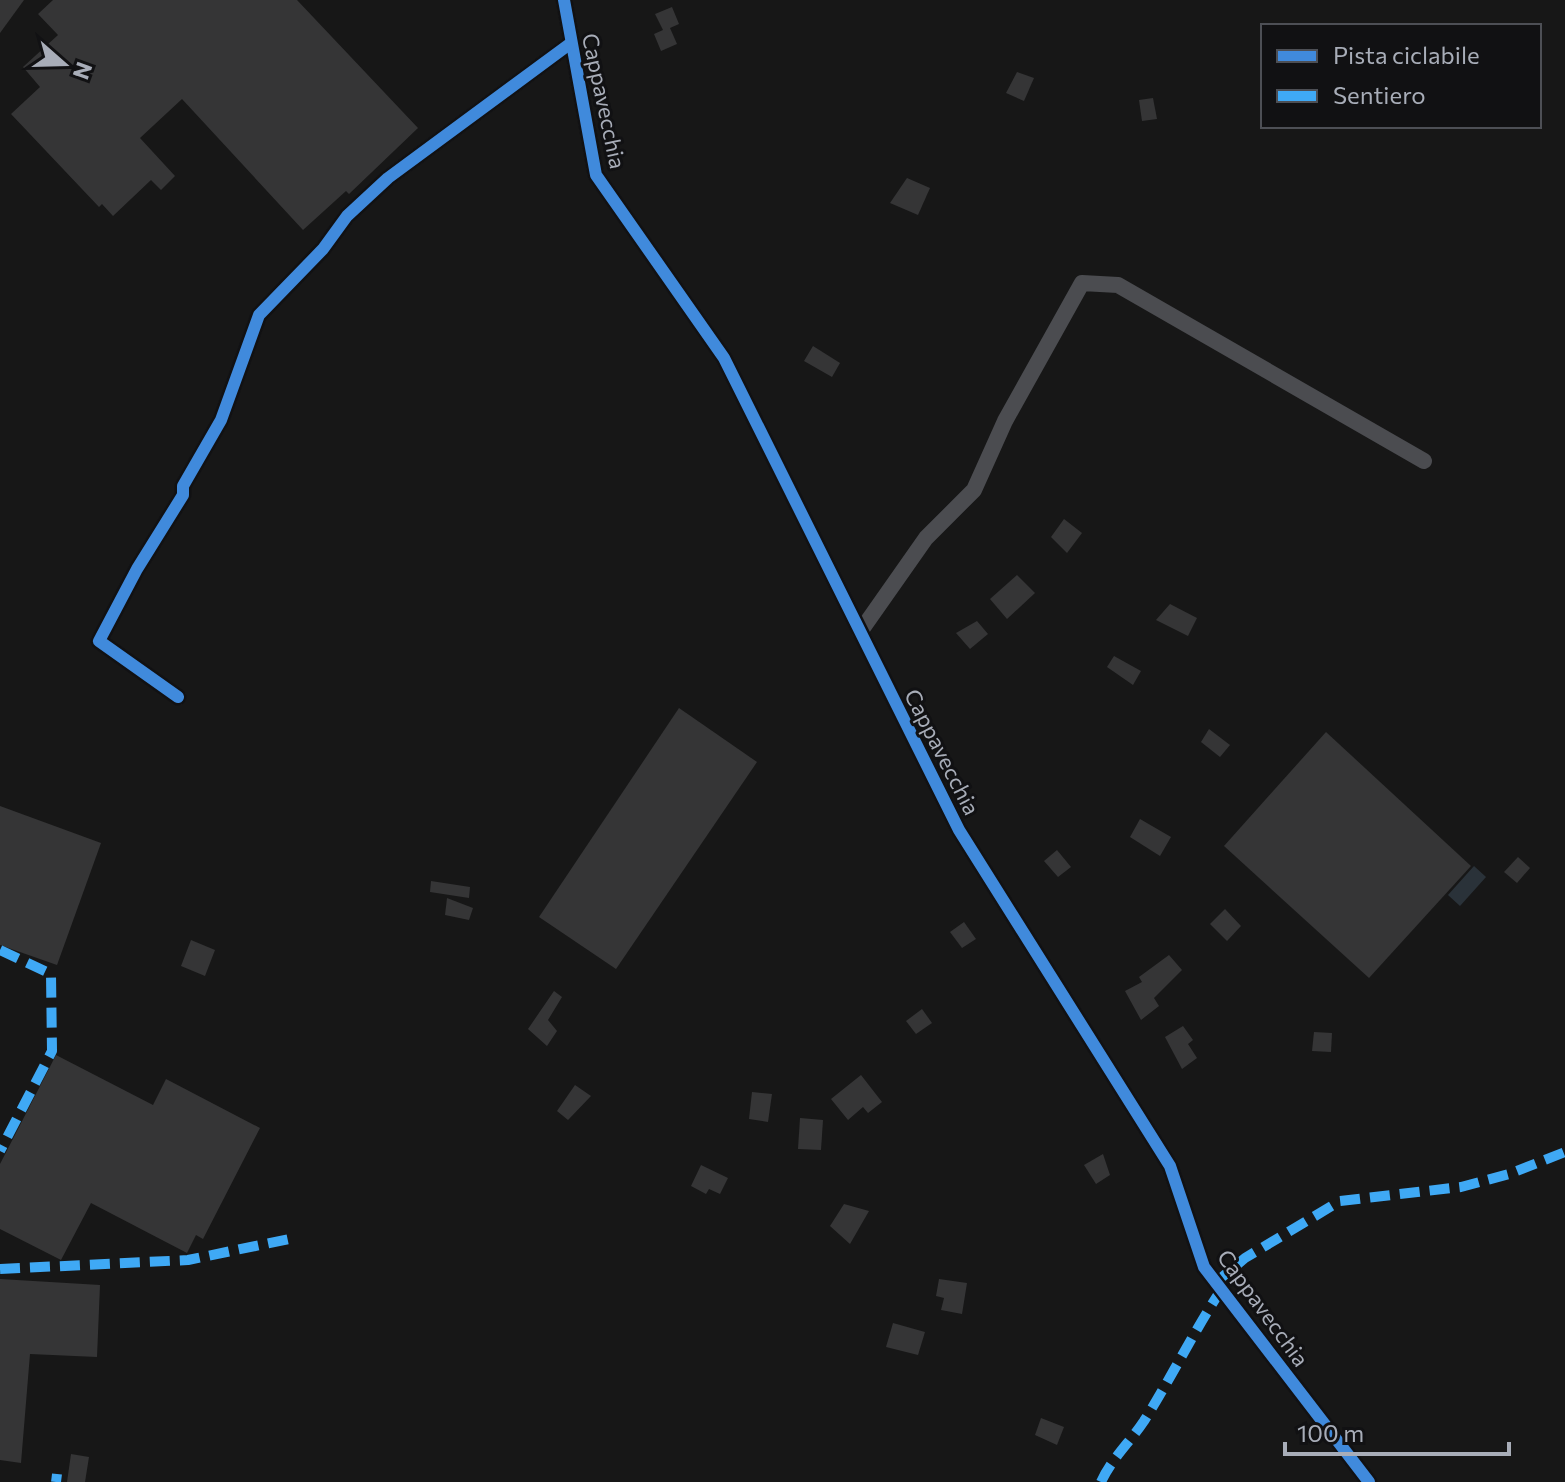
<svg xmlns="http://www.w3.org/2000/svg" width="1565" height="1482" viewBox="0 0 1565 1482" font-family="Commissioner,sans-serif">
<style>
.water{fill:#2a3239}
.building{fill:#353536}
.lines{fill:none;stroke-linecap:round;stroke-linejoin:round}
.street{stroke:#4b4c50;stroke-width:16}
.quiet{stroke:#3fa9f5;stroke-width:10;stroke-dasharray:20 10;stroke-linecap:butt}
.cycleway-casing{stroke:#111113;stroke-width:17}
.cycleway{stroke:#408adc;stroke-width:12}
.labels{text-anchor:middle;stroke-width:6;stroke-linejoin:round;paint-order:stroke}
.street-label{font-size:22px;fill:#a8adb8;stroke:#111113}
</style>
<rect width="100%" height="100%" fill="#171717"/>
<path class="water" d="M1474,866L1486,877L1460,906L1448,895Z"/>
<g class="building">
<path d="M0,0H24L0,33Z"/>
<path d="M53,0H297L418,128L349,194L346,191L303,230L182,99L140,138L175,176L161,190L151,180L113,216L102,204L99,207L11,114L40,87L23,67L58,35L38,14Z"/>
<path d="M672,7L679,24L670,28L677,44L661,51L654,34L663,30L655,14Z"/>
<path d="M1017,72L1034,78L1024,101L1006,93Z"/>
<path d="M1153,98L1157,119L1142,121L1139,100Z"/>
<path d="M907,178L930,188L918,215L890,203Z"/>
<path d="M813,346L840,363L832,377L804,361Z"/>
<path d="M1064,519L1082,533L1067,553L1051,537Z"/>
<path d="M1017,575L1035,593L1007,619L990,599Z"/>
<path d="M1170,604L1197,618L1188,636L1156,620Z"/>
<path d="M977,621L988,634L970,649L956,633Z"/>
<path d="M1114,656L1141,671L1133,685L1107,667Z"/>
<path d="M679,708L757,762L616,969L539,917Z"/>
<path d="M1209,729L1230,745L1220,757L1201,742Z"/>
<path d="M1326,732L1471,866L1369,978L1224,846Z"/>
<path d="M0,806L101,843L57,965L0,945Z"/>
<path d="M1140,819L1171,837L1160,856L1130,837Z"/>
<path d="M1057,850L1071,867L1058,877L1044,861Z"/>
<path d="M1518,857L1530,868L1517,883L1504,872Z"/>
<path d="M431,881L470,887L469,898L430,892Z"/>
<path d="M447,898L473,908L469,920L445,915Z"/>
<path d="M1225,909L1241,926L1227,941L1210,924Z"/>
<path d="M964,922L976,939L962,948L950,932Z"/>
<path d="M191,940L215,950L205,976L181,966Z"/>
<path d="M1169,955L1182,970L1154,998L1159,1006L1141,1020L1125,991L1142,982L1139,977Z"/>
<path d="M554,991L562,997L548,1020L557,1031L547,1046L528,1029Z"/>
<path d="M922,1009L932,1023L916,1034L906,1021Z"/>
<path d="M1183,1026L1193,1040L1188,1044L1197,1058L1182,1069L1165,1037Z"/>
<path d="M1314,1032L1332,1033L1331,1052L1312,1051Z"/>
<path d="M56,1055L153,1105L166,1079L260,1128L203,1239L196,1235L187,1253L91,1203L61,1260L0,1229V1164Z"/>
<path d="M861,1075L882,1102L868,1113L863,1107L848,1120L831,1099Z"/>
<path d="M575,1085L591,1096L568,1120L557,1111Z"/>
<path d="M752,1092L772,1094L768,1122L749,1119Z"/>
<path d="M800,1118L823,1120L821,1150L798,1149Z"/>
<path d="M1103,1154L1110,1175L1096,1184L1084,1165Z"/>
<path d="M701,1165L728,1178L720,1194L709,1189L706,1194L691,1186Z"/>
<path d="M844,1204L869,1211L850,1244L830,1226Z"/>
<path d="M0,1279L100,1285L97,1357L30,1354L21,1463L0,1460Z"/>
<path d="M939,1279L967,1283L962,1314L941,1310L944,1298L936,1296Z"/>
<path d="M893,1323L925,1332L918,1355L886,1347Z"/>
<path d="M1041,1418L1064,1427L1057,1445L1035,1435Z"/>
<path d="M71,1454L89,1457L85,1482H67Z"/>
</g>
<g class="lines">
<g class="street">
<path d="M564,0L596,175L724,358L959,830L1170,1166L1204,1267L1369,1482"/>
<path d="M860,632L926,538L974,490L1005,421L1082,283L1118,285L1424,461"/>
<path d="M178,697L99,641L137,569L183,495V486L221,420L259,315L323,249L347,216L388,178L571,43"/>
</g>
<g class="quiet">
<path d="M0,950L51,974L52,1051L0,1151"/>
<path d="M0,1269L188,1260L289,1239"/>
<path d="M1215,1283L1245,1258L1340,1201L1461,1187L1509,1174L1565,1152"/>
<path d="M56,1482L57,1474"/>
<path d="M1101,1482C1112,1458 1130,1442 1144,1421C1171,1378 1193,1333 1221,1290"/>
</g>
<g class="cycleway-casing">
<g id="cycleway">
<path d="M564,0L596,175L724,358L959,830L1170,1166L1204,1267L1369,1482"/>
<path d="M178,697L99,641L137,569L183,495V486L221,420L259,315L323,249L347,216L388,178L571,43"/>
</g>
</g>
<use href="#cycleway" class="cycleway"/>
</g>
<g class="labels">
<g class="street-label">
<text transform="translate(604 101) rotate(78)" y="8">Cappavecchia</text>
<text transform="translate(942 752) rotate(63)" y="8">Cappavecchia</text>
<text transform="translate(1263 1308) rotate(54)" y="8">Cappavecchia</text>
</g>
</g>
<rect x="1261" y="24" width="280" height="104" fill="#111113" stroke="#4d4f55" stroke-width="2"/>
<rect x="1277" y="50" width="40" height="12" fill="#408adc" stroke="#4d4f55" stroke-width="2"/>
<text x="1333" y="64" font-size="24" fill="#a8adb8">Pista ciclabile</text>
<rect x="1277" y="90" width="40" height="12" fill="#3fa9f5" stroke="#4d4f55" stroke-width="2"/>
<text x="1333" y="104" font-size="24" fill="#a8adb8">Sentiero</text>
<g transform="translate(64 64) rotate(110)" stroke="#111113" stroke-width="6" paint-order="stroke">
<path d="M0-6L14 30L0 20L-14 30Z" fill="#a8adb8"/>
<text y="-12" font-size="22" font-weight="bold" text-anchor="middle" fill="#a8adb8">N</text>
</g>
<path d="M1285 1442v12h224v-12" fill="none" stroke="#a8adb8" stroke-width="4"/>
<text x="1297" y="1442" font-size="24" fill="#a8adb8" stroke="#111113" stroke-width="6" paint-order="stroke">100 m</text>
</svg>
